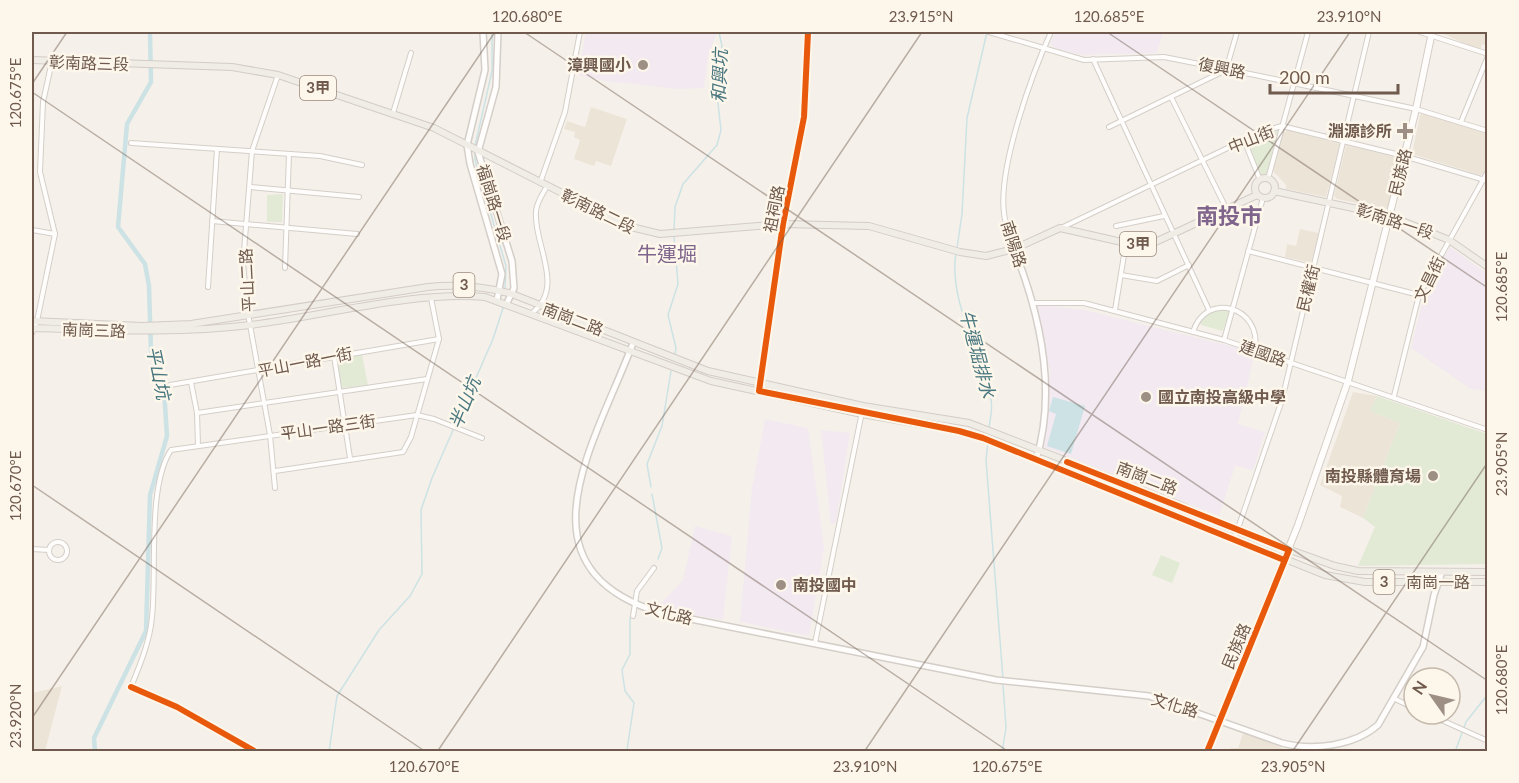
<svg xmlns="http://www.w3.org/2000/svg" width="1519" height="783" viewBox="0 0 1519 783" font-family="Lato,'Noto Sans TC',sans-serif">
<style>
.residential{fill:#ede4d8}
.education{fill:#f2e9f1}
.green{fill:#e2ead6}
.water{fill:#cce2e4}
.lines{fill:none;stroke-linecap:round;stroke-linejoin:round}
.stream{stroke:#cce2e4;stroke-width:1.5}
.canal{stroke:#cce2e4;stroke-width:4.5}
.minor-casing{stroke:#d4cec8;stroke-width:6}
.tertiary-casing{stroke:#d4cec8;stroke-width:8}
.secondary-casing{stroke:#d4cdc6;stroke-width:8}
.primary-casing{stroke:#d3ccc7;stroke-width:8}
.minor{stroke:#fefdfc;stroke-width:4}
.tertiary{stroke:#fefdfc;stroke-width:5}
.secondary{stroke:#fefdfc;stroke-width:6}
.primary{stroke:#f0ece6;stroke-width:6}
.cycleway-casing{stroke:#fdf6ea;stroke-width:10}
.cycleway{stroke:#e8590c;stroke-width:6}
.ticks{fill:none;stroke:#6f5a4d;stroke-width:1.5;stroke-opacity:0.45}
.poi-dot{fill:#9e8f84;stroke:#fdf6ea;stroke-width:2}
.labels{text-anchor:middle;stroke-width:5;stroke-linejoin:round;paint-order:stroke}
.shield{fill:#fdf6ea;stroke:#9a897c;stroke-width:1.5}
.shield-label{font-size:15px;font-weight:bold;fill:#6f5a4d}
.street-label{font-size:16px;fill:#6f5a4d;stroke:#fdf6ea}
.poi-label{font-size:16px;font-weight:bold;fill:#6f5a4d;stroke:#fdf6ea;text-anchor:end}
.water-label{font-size:18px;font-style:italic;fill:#497780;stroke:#fdf6ea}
.quarter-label{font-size:20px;fill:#7f658c;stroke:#fdf6ea}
.district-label{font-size:22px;font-weight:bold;fill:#7f658c;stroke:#fdf6ea}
.neatline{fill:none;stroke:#6f5a4d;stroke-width:2}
.ticks-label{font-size:15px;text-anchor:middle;fill:#6f5a4d}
</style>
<rect width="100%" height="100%" fill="#f5f1ea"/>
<g class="residential">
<path d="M1440,32H1487V46L1482,44L1480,51Z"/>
<path d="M591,107L627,119L611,166L596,161L594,166L574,159L580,140L574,137L575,132L564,129L567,121L585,127Z"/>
<path d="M1424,113L1487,134V168L1485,173L1480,175L1412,154L1420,115Z"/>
<path d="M1288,130L1340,144L1326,197L1286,189V185L1273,171L1283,132Z"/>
<path d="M1346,145L1400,158L1391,201L1386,209L1337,199L1334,196Z"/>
<path d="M1300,229L1319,233L1311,263L1285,257L1287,244L1296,246Z"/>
<path d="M1353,392L1377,396L1370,411L1400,423L1363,518L1340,507L1342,496L1320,485Z"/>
<path d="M62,686L45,751H32V693Z"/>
<path d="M1243,733H1247L1289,751L1230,752L1231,748H1238Z"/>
</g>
<g class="education">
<path d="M586,32H717L708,56L704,88L678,89L606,81L578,75Z"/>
<path d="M1056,32H1163L1157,53L1083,55L1057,49L1050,44Z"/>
<path d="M1450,247L1486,273L1487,391L1471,389L1411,348L1424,295Z"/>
<path d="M1034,304L1084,310L1255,352L1238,424L1265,432L1253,470L1235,466L1219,516L1044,447L1050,370Z"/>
<path d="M765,419L808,428L824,547L809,636L740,622L752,488Z"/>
<path d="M821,430L850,433L836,523L831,524Z"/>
<path d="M695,526L732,536L723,620L657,608L683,580Z"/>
</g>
<g class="green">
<path d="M1278,129L1267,175L1261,177L1246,142Z"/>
<path d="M283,194L282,222H267V195Z"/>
<path d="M1218,309L1229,311L1223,331L1201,325L1200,322L1210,311Z"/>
<path d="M362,355L368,385L341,388L337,359Z"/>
<path d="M1377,396L1487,434V564L1358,566L1375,527L1363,518L1400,423L1370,411Z"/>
<path d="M1161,555L1180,563L1172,583L1152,575Z"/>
</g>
<path class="water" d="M1053,397L1085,406L1071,454L1047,446L1056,414L1049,411Z"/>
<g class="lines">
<g class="stream">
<path d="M475,146L492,71V32"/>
<path d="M475,150V160L506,266L505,291"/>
<path d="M674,231L675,207L683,184L717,145L721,130L716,86L722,46L719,32"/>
<path d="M674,236L678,284L668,315L676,348L675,354"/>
<path d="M957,248L962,214L967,118L987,32"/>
<path d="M956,252C948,303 982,351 991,400C993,408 990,419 989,428"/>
<path d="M988,442L986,460L1003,679"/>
<path d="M651,487L647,464L662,426L671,371"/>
<path d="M652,494L662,548L658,559"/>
<path d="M329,752L337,696L379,630L410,596L422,574L421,510L432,478L493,339L503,308"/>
<path d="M629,752L627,750L634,703L625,691L622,670L630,654V618"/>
<path d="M1002,752L1006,728L1003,684"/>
<path d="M1455,752L1466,722L1488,694"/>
</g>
<path class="canal" d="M95,752L94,738L146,631L150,495L167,436L164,390L151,351L149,286L145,264L118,227L127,124L151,82L150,32"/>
<g class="minor-casing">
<g id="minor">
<path d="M989,32L1084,60L1164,57L1255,75L1416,109L1488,131"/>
<path d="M1420,32L1488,54"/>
<path d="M1093,59L1209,310"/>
<path d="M1172,99L1227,210"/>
<path d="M393,113L411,53"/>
<path d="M1461,122L1488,56"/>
<path d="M1109,127L1226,70L1237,32"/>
<path d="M1244,140L1260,180"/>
<path d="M131,143L320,156L362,165"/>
<path d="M1268,179L1308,32"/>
<path d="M540,183L565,112L580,32"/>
<path d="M250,187L359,197"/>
<path d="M212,221L357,234"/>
<path d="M1116,226L1164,216"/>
<path d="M1061,228L1261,132L1282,126L1404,156L1488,181"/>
<path d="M32,230L55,234"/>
<path d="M1014,249C1011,238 1005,225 1004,213C998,167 1032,74 1051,32"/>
<path d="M1248,251L1419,295"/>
<path d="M285,268L289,154"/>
<path d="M1121,275L1157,281L1189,265"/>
<path d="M208,287L217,149"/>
<path d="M1032,303H1084L1224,340L1488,430"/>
<path d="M1115,310L1126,243"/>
<path d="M532,313C566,287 533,243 536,212C536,203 543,194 547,186"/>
<path d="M1193,332C1206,290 1262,307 1255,349"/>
<path d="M32,333L37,321L55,234L40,172L43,102L52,61"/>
<path d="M1224,340L1263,198"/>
<path d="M334,356L350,458"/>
<path d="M191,382L197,413L198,445"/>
<path d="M170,385L439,339"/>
<path d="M1394,396L1419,295L1488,171"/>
<path d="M197,413L427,379"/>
<path d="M275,471L403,452L411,437L439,339L431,298"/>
<path d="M275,488L270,435L248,314L243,264L252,151L278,75"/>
<path d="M1234,540L1282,400L1369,32"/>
<circle cx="58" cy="551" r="9"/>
<path d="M32,549L49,550"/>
<path d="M633,616L637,591L654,568"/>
<path d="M815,643L862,412"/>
<path d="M131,687C140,665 150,641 152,617C157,572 147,486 171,450L417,415L434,419L482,438"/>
<path d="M1395,699L1414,708"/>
<path d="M1428,714L1488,741"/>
</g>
</g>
<g class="tertiary-casing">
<g id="tertiary">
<path d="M483,32L485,70L467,145L470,164L502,274L497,300"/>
<path d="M498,32L496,87L478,152L512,261L514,288L507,303"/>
<path d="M1014,249C1040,314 1057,391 1036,460"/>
<path d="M633,343C597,440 511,568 661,613L996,680L1149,696L1282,743C1313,751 1354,746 1378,725L1423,647L1434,595L1442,572"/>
<path d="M759,391L783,224L804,117L808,32"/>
</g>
</g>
<g class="secondary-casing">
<path id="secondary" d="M1207,752L1298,525L1348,381L1416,109L1432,32"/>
</g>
<g class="primary-casing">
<g id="primary">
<path d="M32,60L232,67L278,75L434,128L627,226L660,234L783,224L869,226L960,252L986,256L1014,249L1060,228L1126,243L1151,244L1257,195"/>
<circle cx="1265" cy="188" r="10"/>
<path d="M1274,191L1390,216L1449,240L1488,267"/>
<path d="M32,321L142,326L191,324L428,287C458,284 483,286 512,294L708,371L863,406L969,423L1180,505L1237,531L1335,566L1358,571L1488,572"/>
<path d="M32,328C105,330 177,334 250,325C324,316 412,291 485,297L711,381L862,414L959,431L983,438L1325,575L1365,582H1488"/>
</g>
</g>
<use href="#minor" class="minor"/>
<use href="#tertiary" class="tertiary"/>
<use href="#secondary" class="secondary"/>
<use href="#primary" class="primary"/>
<g class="cycleway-casing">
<g id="cycleway">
<path d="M808,32L804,117L783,224L759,391L959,431L983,438L1284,560"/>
<path d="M1067,462L1289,550L1207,752"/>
<path d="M131,687L177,707L256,752"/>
</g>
</g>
<use href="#cycleway" class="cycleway"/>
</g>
<path class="ticks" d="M524,32L1488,681M1107,32L1488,288M32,84L67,32M32,92L1009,752M32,485L426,752M32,718L495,32M437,752L922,32M864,752L1350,32M1292,752L1488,462"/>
<g class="poi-dot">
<circle cx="643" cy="65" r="6"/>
<path d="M1402 122h6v6h6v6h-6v6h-6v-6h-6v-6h6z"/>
<circle cx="1146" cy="397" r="6"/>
<circle cx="1433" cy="476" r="6"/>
<circle cx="781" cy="585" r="6"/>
</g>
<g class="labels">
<g class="shield">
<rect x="300" y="76" width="36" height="24" rx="4.5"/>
<rect x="1120" y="232" width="36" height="24" rx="4.5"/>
<rect x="453.5" y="273" width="21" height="24" rx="4.5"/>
<rect x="1373.5" y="570" width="21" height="24" rx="4.5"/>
</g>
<g class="shield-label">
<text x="318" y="93">3甲</text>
<text x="1138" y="249">3甲</text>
<text x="464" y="290">3</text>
<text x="1384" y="587">3</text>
</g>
<g class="street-label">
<text transform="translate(89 63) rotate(2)" y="6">彰南路三段</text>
<text transform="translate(1222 68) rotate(11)" y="6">復興路</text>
<text transform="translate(1251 139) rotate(-22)" y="6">中山街</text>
<text transform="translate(1400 172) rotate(-76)" y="6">民族路</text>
<text transform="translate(494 203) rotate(73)" y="6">福崗路一段</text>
<text transform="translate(774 209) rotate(-79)" y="6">祖祠路</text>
<text transform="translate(598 211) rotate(26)" y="6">彰南路二段</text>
<text transform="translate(1395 221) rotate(18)" y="6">彰南路一段</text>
<text transform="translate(1014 244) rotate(72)" y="6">南陽路</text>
<text transform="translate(1429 279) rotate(-64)" y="6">文昌街</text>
<text transform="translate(247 280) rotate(-93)" y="6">平山二路</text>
<text transform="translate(1308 288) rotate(-76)" y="6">民權街</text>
<text transform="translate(573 319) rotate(21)" y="6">南崗二路</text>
<text transform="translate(94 330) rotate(2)" y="6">南崗三路</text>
<text transform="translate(1263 353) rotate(19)" y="6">建國路</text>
<text transform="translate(305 362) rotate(-11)" y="6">平山一路一街</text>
<text transform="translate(328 427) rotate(-8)" y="6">平山一路三街</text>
<text transform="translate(1147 478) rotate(21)" y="6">南崗二路</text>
<text x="1438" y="588">南崗一路</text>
<text transform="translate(669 613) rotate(14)" y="6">文化路</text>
<text transform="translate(1236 646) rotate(-67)" y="6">民族路</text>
<text transform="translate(1175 705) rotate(17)" y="6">文化路</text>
</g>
<g class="poi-label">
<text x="631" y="71">漳興國小</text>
<text x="1392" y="137">淵源診所</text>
<text x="1158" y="403" text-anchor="start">國立南投高級中學</text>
<text x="1421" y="482">南投縣體育場</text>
<text x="793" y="591" text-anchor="start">南投國中</text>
</g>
<g class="water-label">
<text transform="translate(720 76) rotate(-88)" y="6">和興坑</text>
<text transform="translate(977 354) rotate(75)" y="6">牛運堀排水</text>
<text transform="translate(158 373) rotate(78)" y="6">平山坑</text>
<text transform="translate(465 403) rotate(-68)" y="6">半山坑</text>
</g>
<g class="quarter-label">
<text x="667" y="261">牛運堀</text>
</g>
<g class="district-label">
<text x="1229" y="224">南投市</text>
</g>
</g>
<rect width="1519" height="783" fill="none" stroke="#fdf6ea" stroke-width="66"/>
<g transform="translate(1432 696) rotate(304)"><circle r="28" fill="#fdf6ea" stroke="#c4b8ab" stroke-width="1.5"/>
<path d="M0-4.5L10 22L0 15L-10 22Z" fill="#9e8f84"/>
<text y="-9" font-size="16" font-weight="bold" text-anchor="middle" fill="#6f5a4d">N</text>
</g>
<path d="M1270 84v9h128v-9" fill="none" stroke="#6f5a4d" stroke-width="3"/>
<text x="1279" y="84" font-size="18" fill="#6f5a4d" stroke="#fdf6ea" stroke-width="4.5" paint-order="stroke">200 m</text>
<rect x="33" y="33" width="1453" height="717" class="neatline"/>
<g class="ticks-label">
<text x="527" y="22">120.680°E</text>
<text x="921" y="22">23.915°N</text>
<text x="1109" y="22">120.685°E</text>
<text x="1349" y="22">23.910°N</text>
<text transform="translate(16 93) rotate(-90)" y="5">120.675°E</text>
<text transform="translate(1502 287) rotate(-90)" y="5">120.685°E</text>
<text transform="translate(1502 464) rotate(-90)" y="5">23.905°N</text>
<text transform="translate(16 486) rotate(-90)" y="5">120.670°E</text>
<text transform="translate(1502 680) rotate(-90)" y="5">120.680°E</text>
<text transform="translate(16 716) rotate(-90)" y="5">23.920°N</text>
<text x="424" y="772">120.670°E</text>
<text x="865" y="772">23.910°N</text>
<text x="1007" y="772">120.675°E</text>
<text x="1293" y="772">23.905°N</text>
</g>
</svg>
